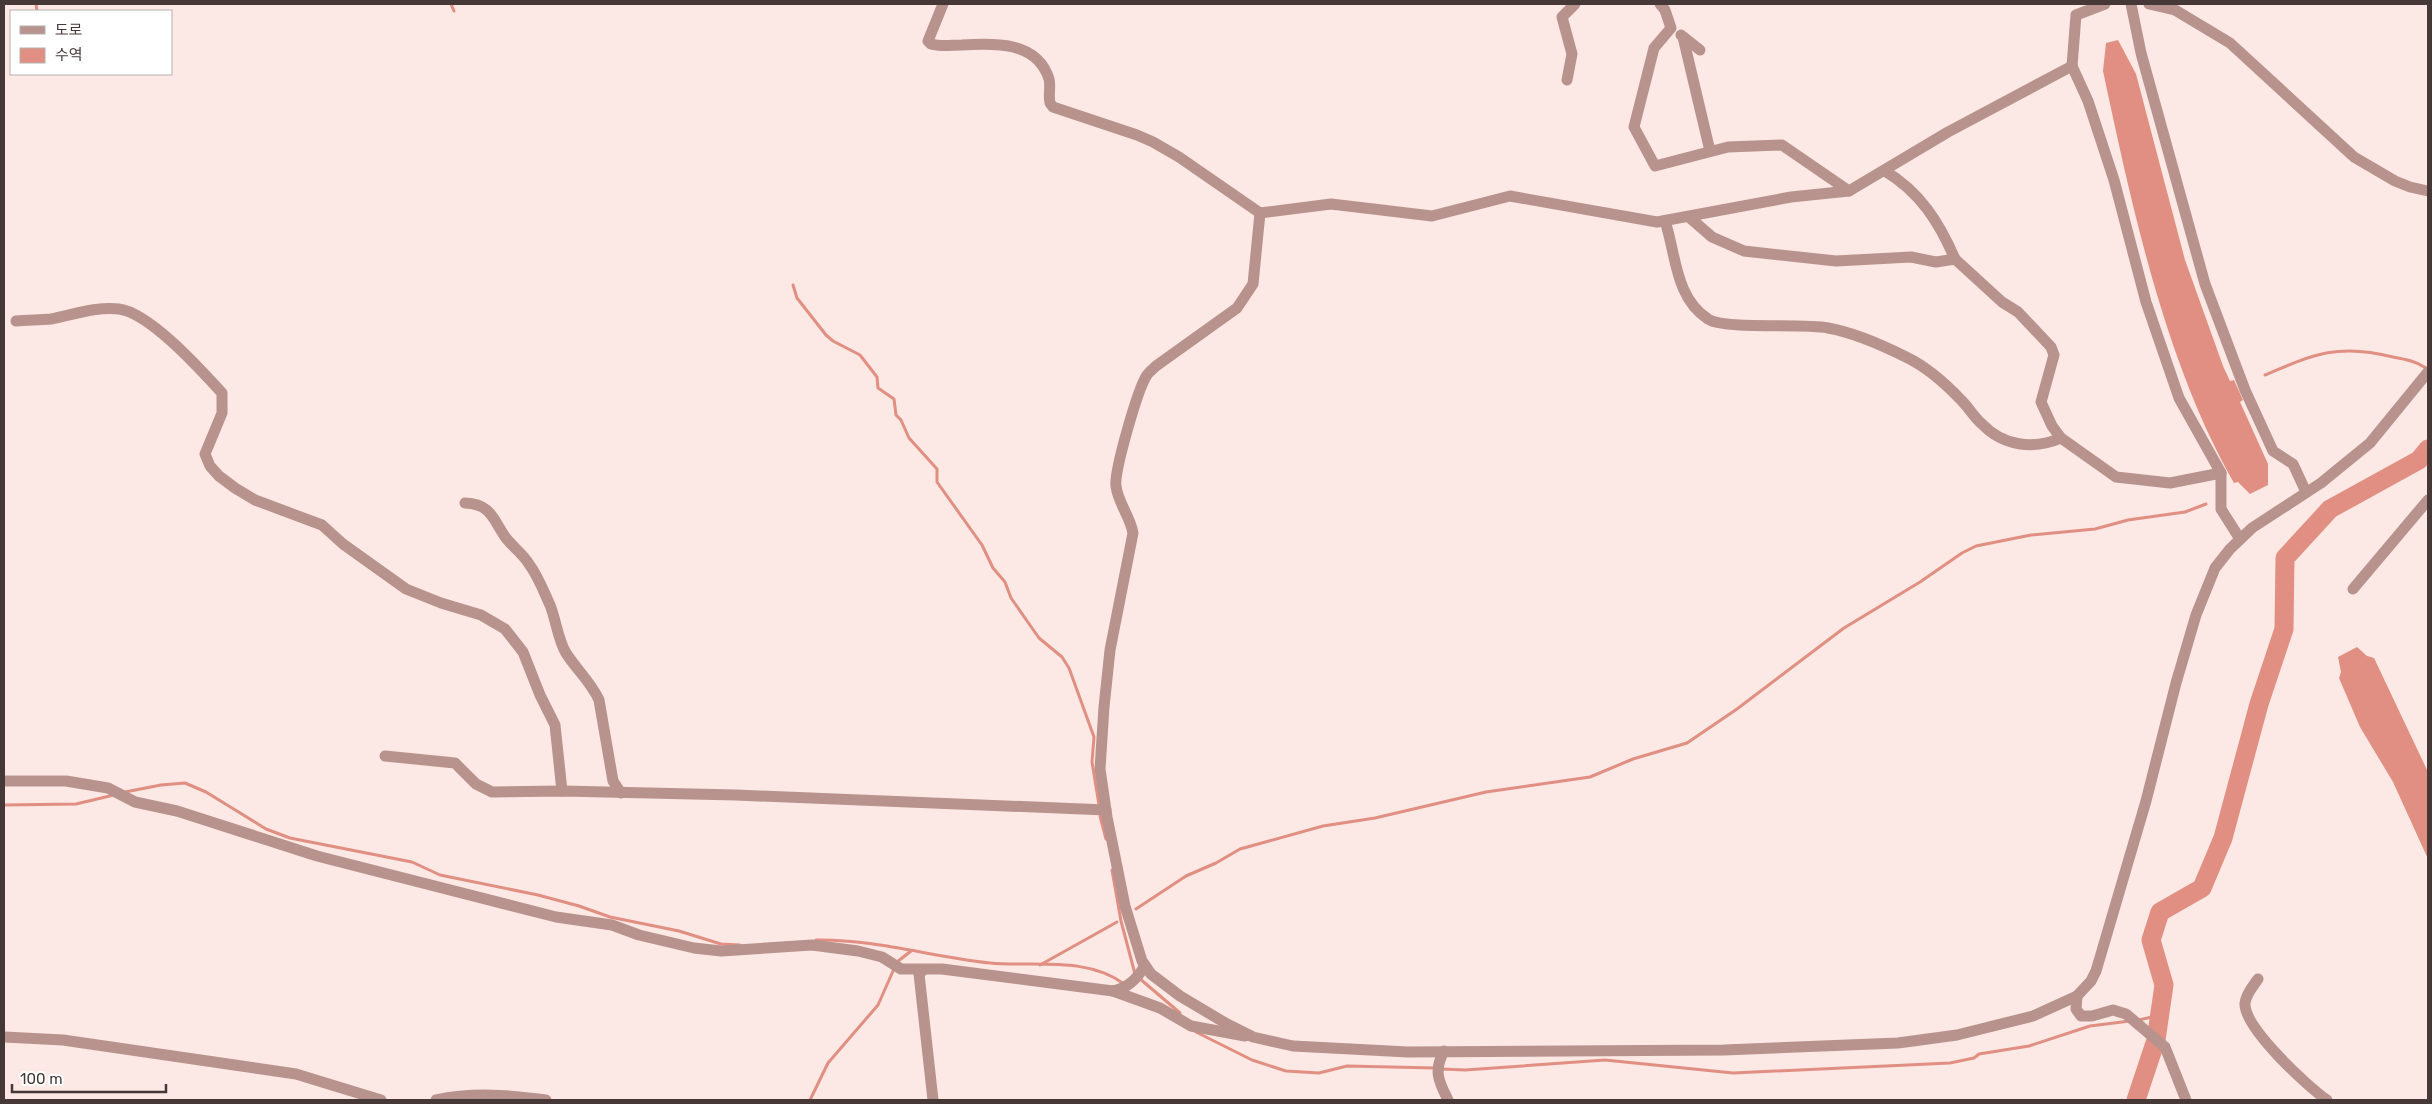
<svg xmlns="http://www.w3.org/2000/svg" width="2432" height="1104" viewBox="0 0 2432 1104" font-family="Rubik,'Noto Sans KR',sans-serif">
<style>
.water{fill:#e18f82}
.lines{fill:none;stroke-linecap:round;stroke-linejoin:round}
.stream{stroke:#e18f82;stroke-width:3}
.river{stroke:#e18f82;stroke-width:19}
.minor{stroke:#b8938d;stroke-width:11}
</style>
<rect width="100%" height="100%" fill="#fce8e4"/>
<g class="water">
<path d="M2118,40L2136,74L2185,260L2223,366L2230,381L2234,380L2243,400L2240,402L2268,464V485L2250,494L2238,482L2234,483C2165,362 2132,207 2103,71L2106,43Z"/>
<path d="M2357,647L2367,656L2374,658L2428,772V859L2393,782L2360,727L2339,678L2341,672L2338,657Z"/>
</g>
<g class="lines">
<g class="stream">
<path d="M36,4L37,11"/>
<path d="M451,4L454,11"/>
<path d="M793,285L797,298L826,335L833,341L860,355L877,377L878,388L894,399L896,415L901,420L909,438L937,469V482L982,545L993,568L1005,582L1011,598L1039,638L1062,657L1069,668L1094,737L1092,762L1099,805"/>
<path d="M2265,375C2314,354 2339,343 2393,357C2404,359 2416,361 2426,368"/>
<path d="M125,792L161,785L185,783L206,792L266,829L290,838L412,862L440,875L538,895L579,906L610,917L679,931L721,944L740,945"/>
<path d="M4,805L76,804L114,795"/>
<path d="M1100,816L1106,839"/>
<path d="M1112,870L1121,921L1135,974"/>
<path d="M1136,909L1186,876L1216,863L1240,849L1269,841L1323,826L1375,818L1486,792L1590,777L1633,759L1687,743L1737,709L1844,628L1920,582L1962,553L1976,546L2031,535L2095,529L2128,520L2185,512L2206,504"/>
<path d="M816,940C875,939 932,957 990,963C1033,967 1087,956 1124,984"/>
<path d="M1040,965L1117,922"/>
<path d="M1139,978L1180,1013"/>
<path d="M2139,1020L2160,1015"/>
<path d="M1196,1032L1252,1060L1286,1071L1319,1073L1347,1066L1435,1068"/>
<path d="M1441,1069L1465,1070L1605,1060L1733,1073L1950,1063L1974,1058L1979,1054L2029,1046L2090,1026L2130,1021"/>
<path d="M810,1100L828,1063L878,1005L897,962L911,951"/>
</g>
<path class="river" d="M2136,1100L2156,1040L2164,985L2151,940L2160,912L2202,888L2223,838L2259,704L2284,629L2285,558L2330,509L2419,460L2428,449"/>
<g class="minor">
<path d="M943,4L928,41L931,44C941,47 951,45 962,45C994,43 1037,41 1049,79C1051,87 1048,95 1050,103L1053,107L1137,135L1153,142L1179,157L1260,213L1331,204L1432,216L1510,196L1657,222L1791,197L1849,191L1948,132L2072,66L2076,15L2105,4"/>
<path d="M1660,4L1665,10L1671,28L1654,48L1634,127L1655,166L1728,147L1782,145L1849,191"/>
<path d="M2131,4L2141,53L2205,284L2245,390L2273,451L2293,464L2306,492"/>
<path d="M2149,4L2175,10L2230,43L2354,157L2395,181L2410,187L2428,191"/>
<path d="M1681,35L1700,50"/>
<path d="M1683,37L1710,151"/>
<path d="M2072,66L2088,101L2114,180L2146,302L2179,398L2221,473V509L2240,539"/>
<path d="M1567,80L1572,54L1562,17L1575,4"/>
<path d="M1260,213L1253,284L1237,308L1156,366C1153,369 1149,372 1147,375C1138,388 1114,471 1116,486C1118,503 1130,516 1133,533L1110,650L1104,707L1100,769L1107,817L1125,906L1142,961L1151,974L1180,996L1227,1024L1253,1037L1293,1046L1408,1052L1724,1050L1898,1043L1957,1035L2033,1016L2077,996L2091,981L2096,971L2146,801L2176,683L2196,615L2215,568L2230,549L2252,528L2321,483L2370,443L2428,372"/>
<path d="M1689,217L1712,237L1744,251L1836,261L1911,257L1936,262L1955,259C1939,222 1920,192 1885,171"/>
<path d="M1665,221C1676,254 1675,298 1708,319C1724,330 1802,323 1828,328C1851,332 1884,346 1906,357C1927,367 1946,384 1962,401C1969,408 1974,417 1982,424C2003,446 2033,450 2061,438"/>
<path d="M1955,259L2002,302L2018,312L2051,347L2054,355L2041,402L2052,426L2061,438L2116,477L2170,483L2221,473"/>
<path d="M16,321C28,320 39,320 51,319C72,315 97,306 119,309C150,313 201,370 222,393V413L205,454L210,466L219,476L235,488L255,500L322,525L343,544L406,589L441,603L481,615L505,629L523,652L540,695L555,725L562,791"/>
<path d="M465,503C492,504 493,520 506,538C513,547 523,554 529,564C538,576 544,592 550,605C556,620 558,640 566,653C576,669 591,682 599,700L613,781L621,793"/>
<path d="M2353,589L2428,500"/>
<path d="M385,756L455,763L476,784L492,792L562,791L736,795L1106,810"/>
<path d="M4,781H66L108,788L135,802L177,811L317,856L556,917L612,925L639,935L694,948L721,951L812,945L858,951L882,957L901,969H942L1113,991L1160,1008L1191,1026L1245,1036"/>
<path d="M923,970L919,974L933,1100"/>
<path d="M2258,979C2253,986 2246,994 2245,1003C2243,1027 2308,1087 2327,1100"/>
<path d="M1113,991C1128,988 1137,979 1144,967"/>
<path d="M2077,996L2076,1009L2081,1016H2092L2113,1010L2126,1014L2165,1047L2186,1100"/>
<path d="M4,1037L63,1040L296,1074L381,1100"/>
<path d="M1444,1051C1433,1071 1439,1082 1448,1100"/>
<path d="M436,1100C473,1092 509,1095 546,1100"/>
</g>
</g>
<rect width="2432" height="1104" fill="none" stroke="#453836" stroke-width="10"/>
<rect x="10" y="10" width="162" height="65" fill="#ffffff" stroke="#b5afaf"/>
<rect x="20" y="26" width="25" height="8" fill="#b8938d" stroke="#b5afaf"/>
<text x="55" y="35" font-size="15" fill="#453836">도로</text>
<rect x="20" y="48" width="25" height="15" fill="#e18f82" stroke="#b5afaf"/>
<text x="55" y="60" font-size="15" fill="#453836">수역</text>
<path d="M12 1084v8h154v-8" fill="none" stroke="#453836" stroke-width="2.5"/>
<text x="20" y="1084" font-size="15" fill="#453836" stroke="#ffffff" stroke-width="4" paint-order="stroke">100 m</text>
</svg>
